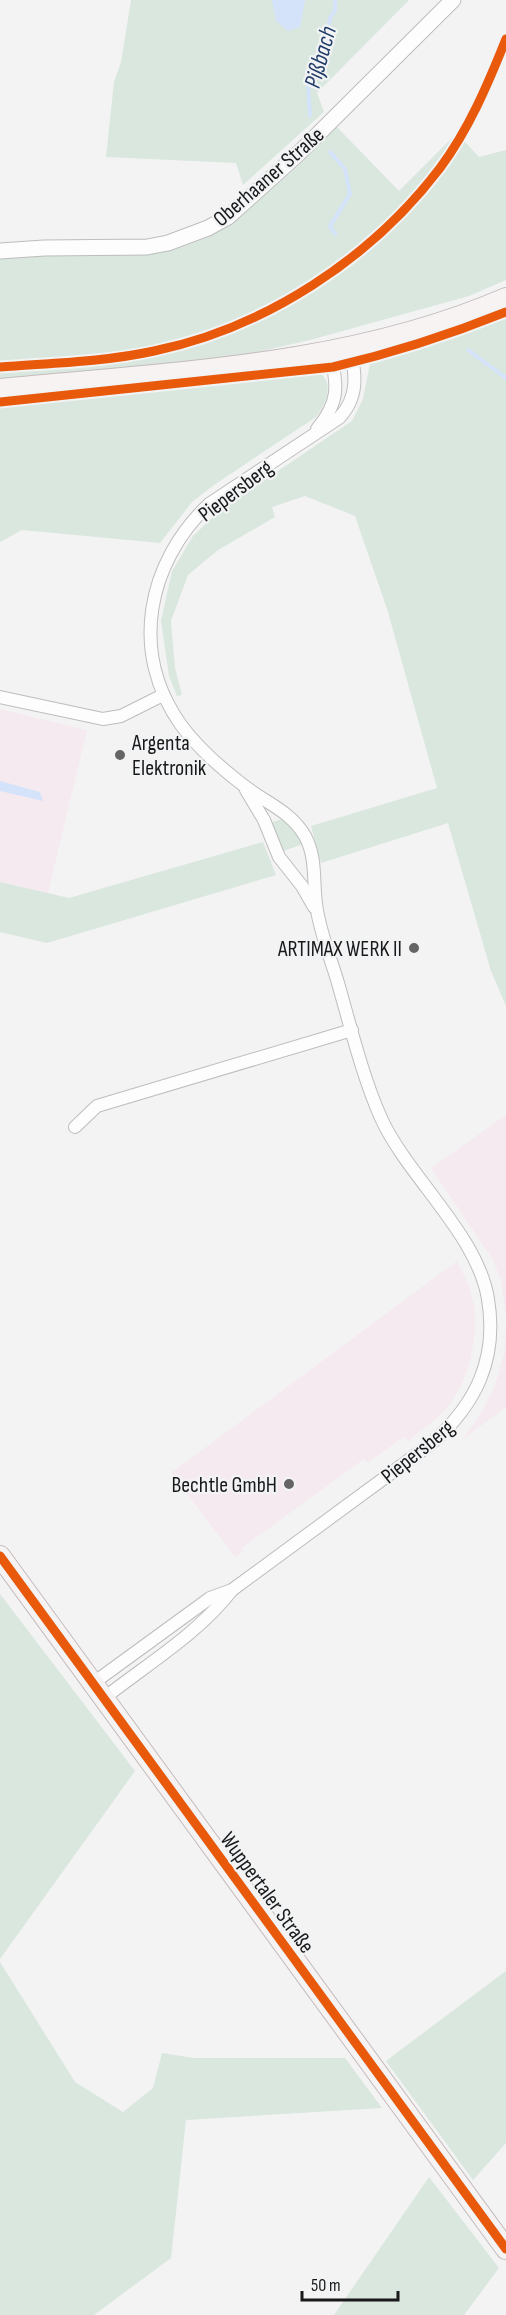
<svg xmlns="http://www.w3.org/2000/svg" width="506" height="2315" viewBox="0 0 506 2315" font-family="'Sofia Sans Condensed',sans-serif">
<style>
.commercial{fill:#f6eaf1}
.green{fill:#d9e7df}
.water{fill:#d4e3fa}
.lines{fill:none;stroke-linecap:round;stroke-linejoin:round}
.stream{stroke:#d4e3fa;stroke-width:4}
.minor-casing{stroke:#bdbdbd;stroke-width:14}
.tertiary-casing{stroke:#bdbdbd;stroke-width:17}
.primary-casing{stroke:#c4bbbd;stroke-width:22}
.minor{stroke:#fdfdfd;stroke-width:12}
.tertiary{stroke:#fdfdfd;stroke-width:15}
.primary{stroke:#f7f3f3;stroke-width:20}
.cycleway-casing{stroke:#f2f3f4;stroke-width:13}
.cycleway{stroke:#e8590c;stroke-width:9}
.poi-dot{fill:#656566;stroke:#f2f3f4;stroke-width:2}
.labels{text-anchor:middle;stroke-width:4.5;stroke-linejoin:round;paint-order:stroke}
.street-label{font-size:22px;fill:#19191a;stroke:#f2f3f4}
.poi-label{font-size:22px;fill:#19191a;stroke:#f2f3f4;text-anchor:end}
.water-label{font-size:24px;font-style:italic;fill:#233f69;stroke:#f2f3f4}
</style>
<rect width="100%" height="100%" fill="#f3f3f3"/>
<g class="commercial">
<path d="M0,709L87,730L48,893L0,882Z"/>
<path d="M506,1115V1318L501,1280L492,1258L431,1168Z"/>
<path d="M457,1261L470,1288L475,1310V1334L470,1363L461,1386L449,1406L437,1418L408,1441L404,1437L367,1463L364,1459L242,1548L244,1551L235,1557L171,1473Z"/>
<path d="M506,1326V1407L462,1440L481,1413L494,1388L504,1354Z"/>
</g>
<g class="green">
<path d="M131,0H409L317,93L324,112L243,185L236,163L106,157L114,82L121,62Z"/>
<path d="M337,127L399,191L457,133L479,157L506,150V280L469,296L310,340L214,362L0,382V256L138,253L176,249L206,238L246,211L297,167Z"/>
<path d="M506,312V1006L491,971L448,823L321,863L311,826L437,788L388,612L355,516L305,496L272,507L275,517L218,550L188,575L171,621L175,668L182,695L177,696L169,676L161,621L172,571L193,536L219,511L352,421L363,399L370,363Z"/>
<path d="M315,371C337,379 326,404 316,417L214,485L192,502L160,543L22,530L0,542V397Z"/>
<path d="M282,819L291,824L303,844L281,852L272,827L273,822Z"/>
<path d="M263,842L276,875L47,943L0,932V882L69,898Z"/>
<path d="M0,1594L135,1771L0,1959Z"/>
<path d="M0,1962L75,2082L123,2112L153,2088L162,2053L194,2058H345L382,2108L186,2120L171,2258L94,2315H0Z"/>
<path d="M506,1971V2143L473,2180L386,2061Z"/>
<path d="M429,2177L499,2268L464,2315H334Z"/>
</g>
<g class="water">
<path d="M272,0H305L300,27L288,31L276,21Z"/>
<path d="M0,781L40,792L43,801L0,791Z"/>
</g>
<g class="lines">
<g class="stream">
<path d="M310,115L308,85L324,51L330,18L335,10V0"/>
<path d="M330,152L345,169L350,194L330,226L335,234"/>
<path d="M468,350L506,378"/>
</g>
<g class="minor-casing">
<g id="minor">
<path d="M317,429C341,400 337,385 330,352"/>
<path d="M0,697L103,719L121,716L163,695"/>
<path d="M246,790L264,820L279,857L302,886L314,907"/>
<path d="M75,1127L97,1106L352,1030"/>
<path d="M92,1684L210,1598L232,1590L432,1443C476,1404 498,1359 488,1299C478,1235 407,1176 381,1118C363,1078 350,1025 338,983C331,959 321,935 317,910C312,885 318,860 305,836C291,811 264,802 243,785C221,768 197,747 181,725C129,652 147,563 209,504L339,418C359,397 356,374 350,347"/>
<path d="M103,1699C147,1664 197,1635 232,1590"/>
</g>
</g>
<g class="tertiary-casing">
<path id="tertiary" d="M0,251L44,248L147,247L168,243L208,228L228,217L297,155L453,0"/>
</g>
<g class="primary-casing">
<g id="primary">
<path d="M0,389C170,372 347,367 506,298"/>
<path d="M0,1556L506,2249"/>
</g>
</g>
<use href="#minor" class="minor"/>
<use href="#tertiary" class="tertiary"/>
<use href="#primary" class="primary"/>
<g class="cycleway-casing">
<g id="cycleway">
<path d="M0,367C51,363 104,362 154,351C265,328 371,259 440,168C469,129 488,84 506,39"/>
<path d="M0,402L333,367C393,353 449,335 506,312"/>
<path d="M0,1556L506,2249"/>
</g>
</g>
<use href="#cycleway" class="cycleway"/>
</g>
<g class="poi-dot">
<circle cx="120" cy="755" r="6"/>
<circle cx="414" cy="948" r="6"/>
<circle cx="289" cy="1484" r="6"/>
</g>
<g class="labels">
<g class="street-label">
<text transform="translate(268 176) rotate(-41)" y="8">Oberhaaner Straße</text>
<text transform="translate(235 490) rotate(-37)" y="8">Piepersberg</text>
<text transform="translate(417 1451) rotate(-39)" y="8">Piepersberg</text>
<text transform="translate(268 1892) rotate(54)" y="8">Wuppertaler Straße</text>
</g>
<g class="poi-label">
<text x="132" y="750" text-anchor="start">Argenta<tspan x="132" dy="25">Elektronik</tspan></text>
<text x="402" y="956">ARTIMAX WERK II</text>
<text x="277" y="1492">Bechtle GmbH</text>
</g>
<g class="water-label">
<text transform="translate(320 57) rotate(-74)" y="8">Pißbach</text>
</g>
</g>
<path d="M302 2291v9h96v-9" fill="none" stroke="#19191a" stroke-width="3"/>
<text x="311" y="2291" font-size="18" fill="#19191a" stroke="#f2f3f4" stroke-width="4.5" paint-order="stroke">50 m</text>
</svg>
